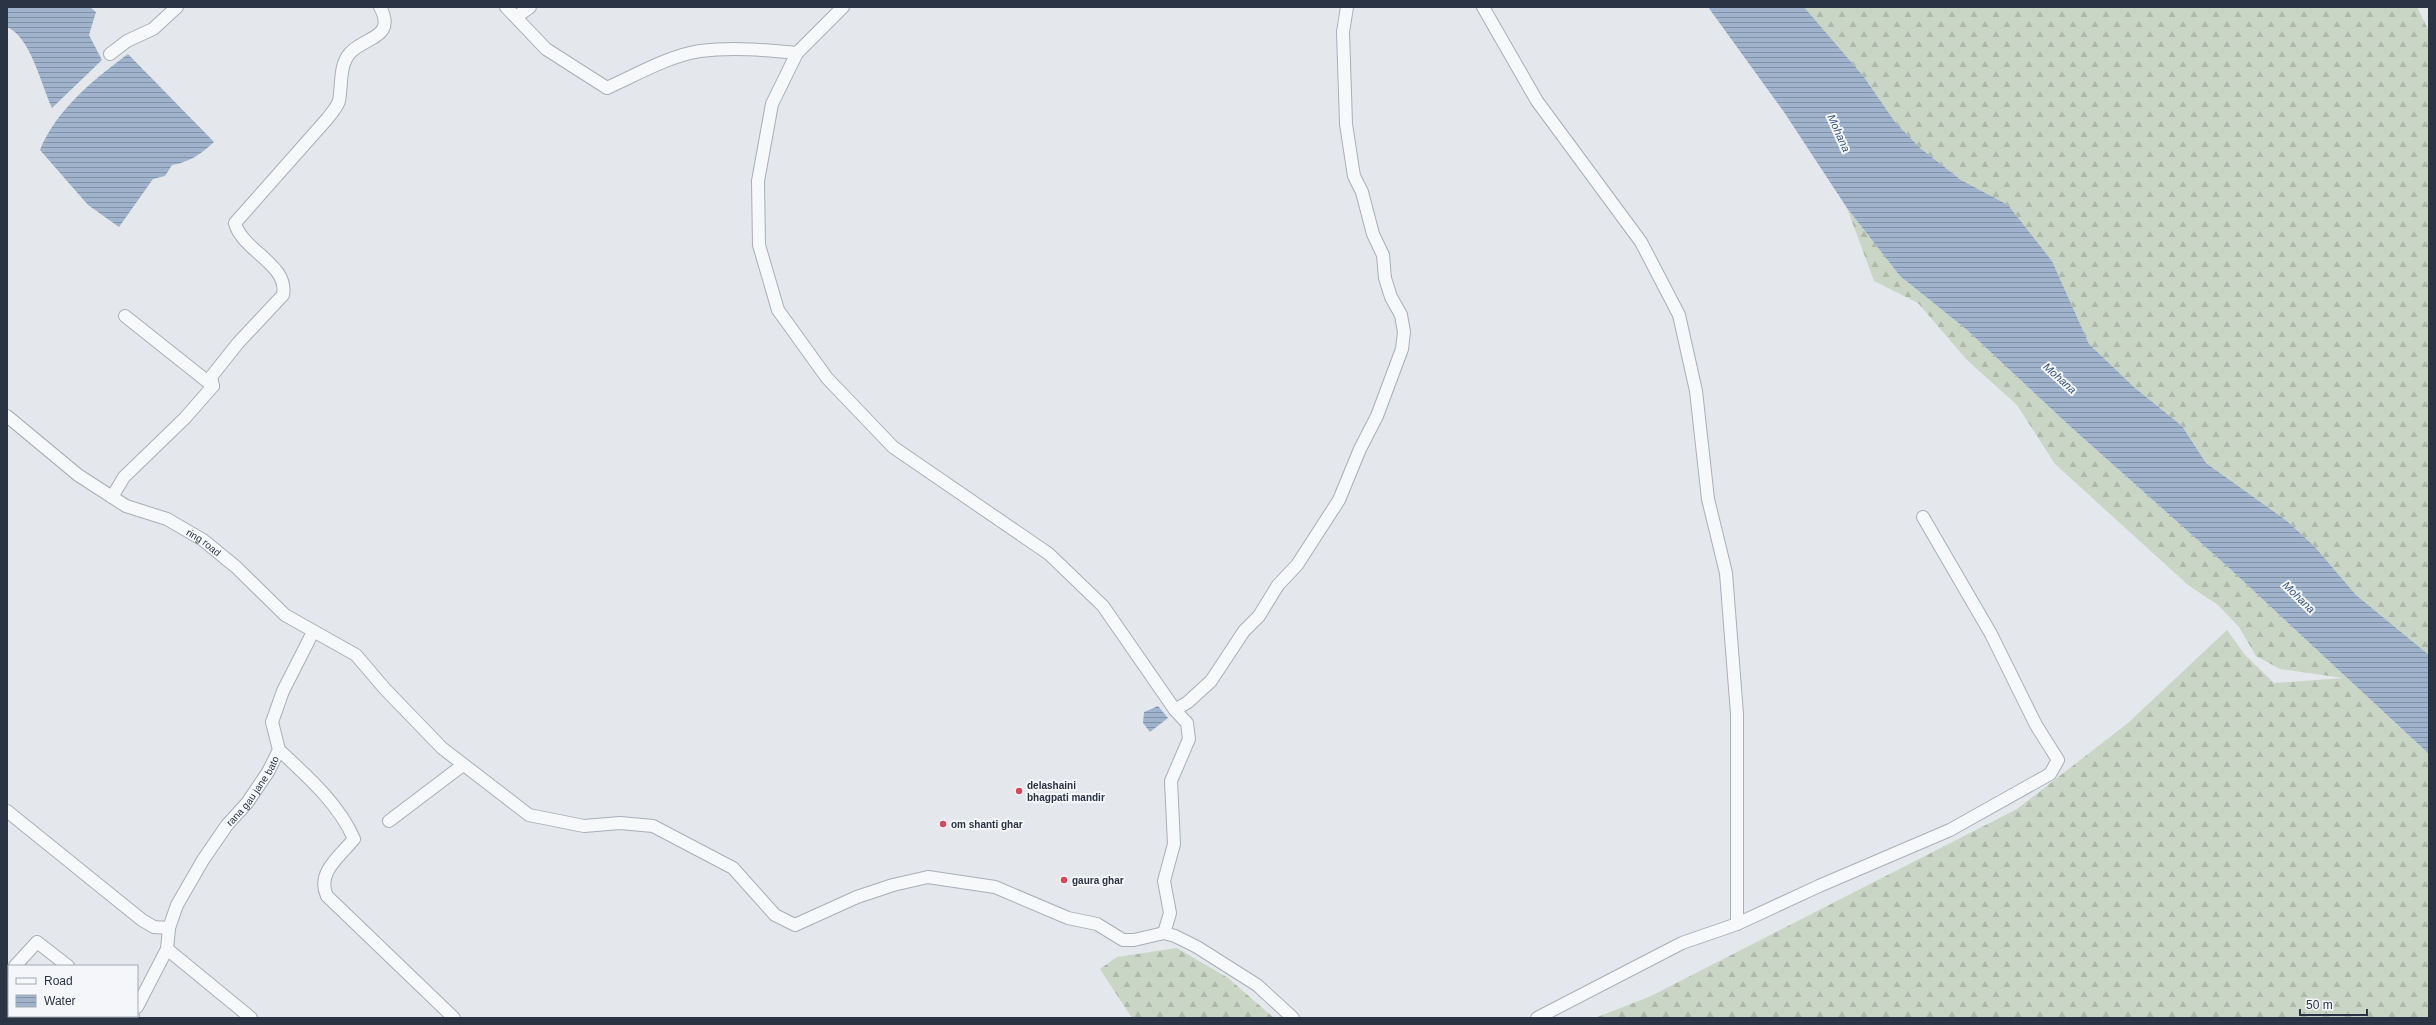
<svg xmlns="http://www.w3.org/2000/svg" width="2436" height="1025" viewBox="0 0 2436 1025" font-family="Helvetica,sans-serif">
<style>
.forest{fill:url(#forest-firs)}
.water{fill:url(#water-rules)}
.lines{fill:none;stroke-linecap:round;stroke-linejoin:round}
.minor-casing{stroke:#a9aeb7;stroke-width:14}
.minor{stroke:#f7f8fa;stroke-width:12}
.poi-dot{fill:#d1495b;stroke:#f4f6f9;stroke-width:1.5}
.labels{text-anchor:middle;stroke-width:4;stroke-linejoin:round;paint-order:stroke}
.street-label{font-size:10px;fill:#2b3445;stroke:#f4f6f9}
.poi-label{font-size:10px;font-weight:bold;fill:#2b3445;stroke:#f4f6f9;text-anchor:start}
.water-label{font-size:11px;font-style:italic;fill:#34527a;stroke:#f4f6f9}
</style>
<defs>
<pattern id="forest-firs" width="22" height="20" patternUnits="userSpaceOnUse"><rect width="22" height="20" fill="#c9d6c5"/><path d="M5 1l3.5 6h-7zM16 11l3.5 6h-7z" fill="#adb8ab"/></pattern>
<pattern id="water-rules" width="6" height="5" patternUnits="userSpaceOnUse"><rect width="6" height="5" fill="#9fb4cc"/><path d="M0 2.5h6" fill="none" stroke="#8293a7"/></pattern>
</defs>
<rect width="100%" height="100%" fill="#e4e7ec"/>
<g class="forest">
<path d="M1804,7H2417L2429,31V655L2356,595L2315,547L2287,521L2206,463L2182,426L2135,388L2089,344L2052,261L2008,205L1961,180L1920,148L1895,122L1864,77Z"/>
<path d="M1847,208L1900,276L1966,329L2072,428L2227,566L2429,754V1018H1595L1651,996L2017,809L2128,723L2227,630L2245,655L2274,683L2343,678L2280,669L2256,656L2239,627L2218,605L2188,585L2055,464L2017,405L1967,360L1918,303L1874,281Z"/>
<path d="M1177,948L1228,978L1274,1018H1132L1100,969L1117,957Z"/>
</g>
<g class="water">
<path d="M7,7H90L96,12L89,35L102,60L52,108C41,85 31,37 7,27Z"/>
<path d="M1708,7H1804L1864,77L1895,122L1920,148L1961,180L2008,205L2052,261L2089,344L2135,388L2182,426L2206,463L2287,521L2315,547L2356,595L2429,655V754L2227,566L2072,428L1966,329L1900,276L1847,208L1784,112Z"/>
<path d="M128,54L214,142C201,154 190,162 172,165L165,176L153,179L119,227L88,205L40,150C56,110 94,79 128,54Z"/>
<path d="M1158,706L1168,718L1150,732L1143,723L1144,712Z"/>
</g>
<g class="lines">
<g class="minor-casing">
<g id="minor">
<path d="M506,7L546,49L607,88C636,75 668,56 700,51C733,47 765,50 797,53L843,7"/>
<path d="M1483,7L1537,101L1641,242L1679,315L1696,391L1708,499L1726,573L1737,714V924"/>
<path d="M516,17L530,7"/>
<path d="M797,53L772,104L758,181L759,245L778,310L827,378L893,447L1049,554L1103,606L1175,710L1188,702L1211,681L1244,631L1259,616L1278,585L1297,565L1339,500L1360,449L1377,416L1402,349L1404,332L1401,315L1391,297L1385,278L1383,255L1373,234L1362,192L1354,176L1346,124L1343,32L1347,7"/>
<path d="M110,54L127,41L153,29L177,7"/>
<path d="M125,316L213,386"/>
<path id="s1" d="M7,416L78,475L112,497L126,506L167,519L203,540L236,567L285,615L356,655L385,689L442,748L529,815L584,826L620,823L653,826L733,868L775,915L795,925L857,897L893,885L928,877L995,887L1068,918L1097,924L1123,940H1134L1164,933L1175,936L1197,947L1257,985L1293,1018"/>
<path d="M112,497L124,477L185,418L213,386L211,377L238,343L283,295C289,264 242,251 235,223L327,119C331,114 337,107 339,101C342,86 339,65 350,53C364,37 397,38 380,7"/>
<path d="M279,750C307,776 339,804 354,839C340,856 316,873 327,896L454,1018"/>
<path d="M7,811L142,920L154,927L169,928"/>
<path d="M389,821L463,765"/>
<path d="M1164,933L1170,913L1164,881L1174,844L1171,781L1189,739L1187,723L1175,710"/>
<path d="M167,949L251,1018"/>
<path d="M15,966L37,942L68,966"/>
<path d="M7,975L9,973"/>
<path id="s2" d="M137,1007L167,949L169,928L177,905L203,860L227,825L247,803L268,772L279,750L272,722L283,691L313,632"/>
<path d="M132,1018L133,1016"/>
<path d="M1537,1018L1682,943L1737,924L1819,886L1950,830L2050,774L2058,760L2036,725L1991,634L1923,517"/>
</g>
</g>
<use href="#minor" class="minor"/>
</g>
<g class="poi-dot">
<circle cx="1019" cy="791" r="4"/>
<circle cx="943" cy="824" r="4"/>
<circle cx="1064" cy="880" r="4"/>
</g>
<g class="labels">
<g class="street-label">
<text dy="4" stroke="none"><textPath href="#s1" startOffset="236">ring road</textPath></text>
<text dy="4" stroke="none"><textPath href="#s2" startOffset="248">rana gau jane bato</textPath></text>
</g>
<g class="poi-label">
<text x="1027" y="789">delashaini<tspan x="1027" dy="12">bhagpati mandir</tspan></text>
<text x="951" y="828">om shanti ghar</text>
<text x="1072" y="884">gaura ghar</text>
</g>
<g class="water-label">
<text transform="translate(1839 133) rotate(66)" y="4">Mohana</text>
<text transform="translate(2060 378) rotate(42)" y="4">Mohana</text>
<text transform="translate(2299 597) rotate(44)" y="4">Mohana</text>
</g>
</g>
<rect width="2436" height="1025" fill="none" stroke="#2b3445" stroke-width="16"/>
<rect x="8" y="965" width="130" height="52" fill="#f4f6f9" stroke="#a4a8b1"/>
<rect x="16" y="978" width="20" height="6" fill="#f7f8fa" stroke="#a4a8b1"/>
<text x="44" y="985" font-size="12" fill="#2b3445">Road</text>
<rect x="16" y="995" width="20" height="12" fill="url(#water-rules)" stroke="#a4a8b1"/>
<text x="44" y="1005" font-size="12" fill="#2b3445">Water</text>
<path d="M2300 1009v6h67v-6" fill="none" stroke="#2b3445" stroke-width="2"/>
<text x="2306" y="1009" font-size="12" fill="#2b3445" stroke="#f4f6f9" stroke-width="3" paint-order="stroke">50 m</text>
</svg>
